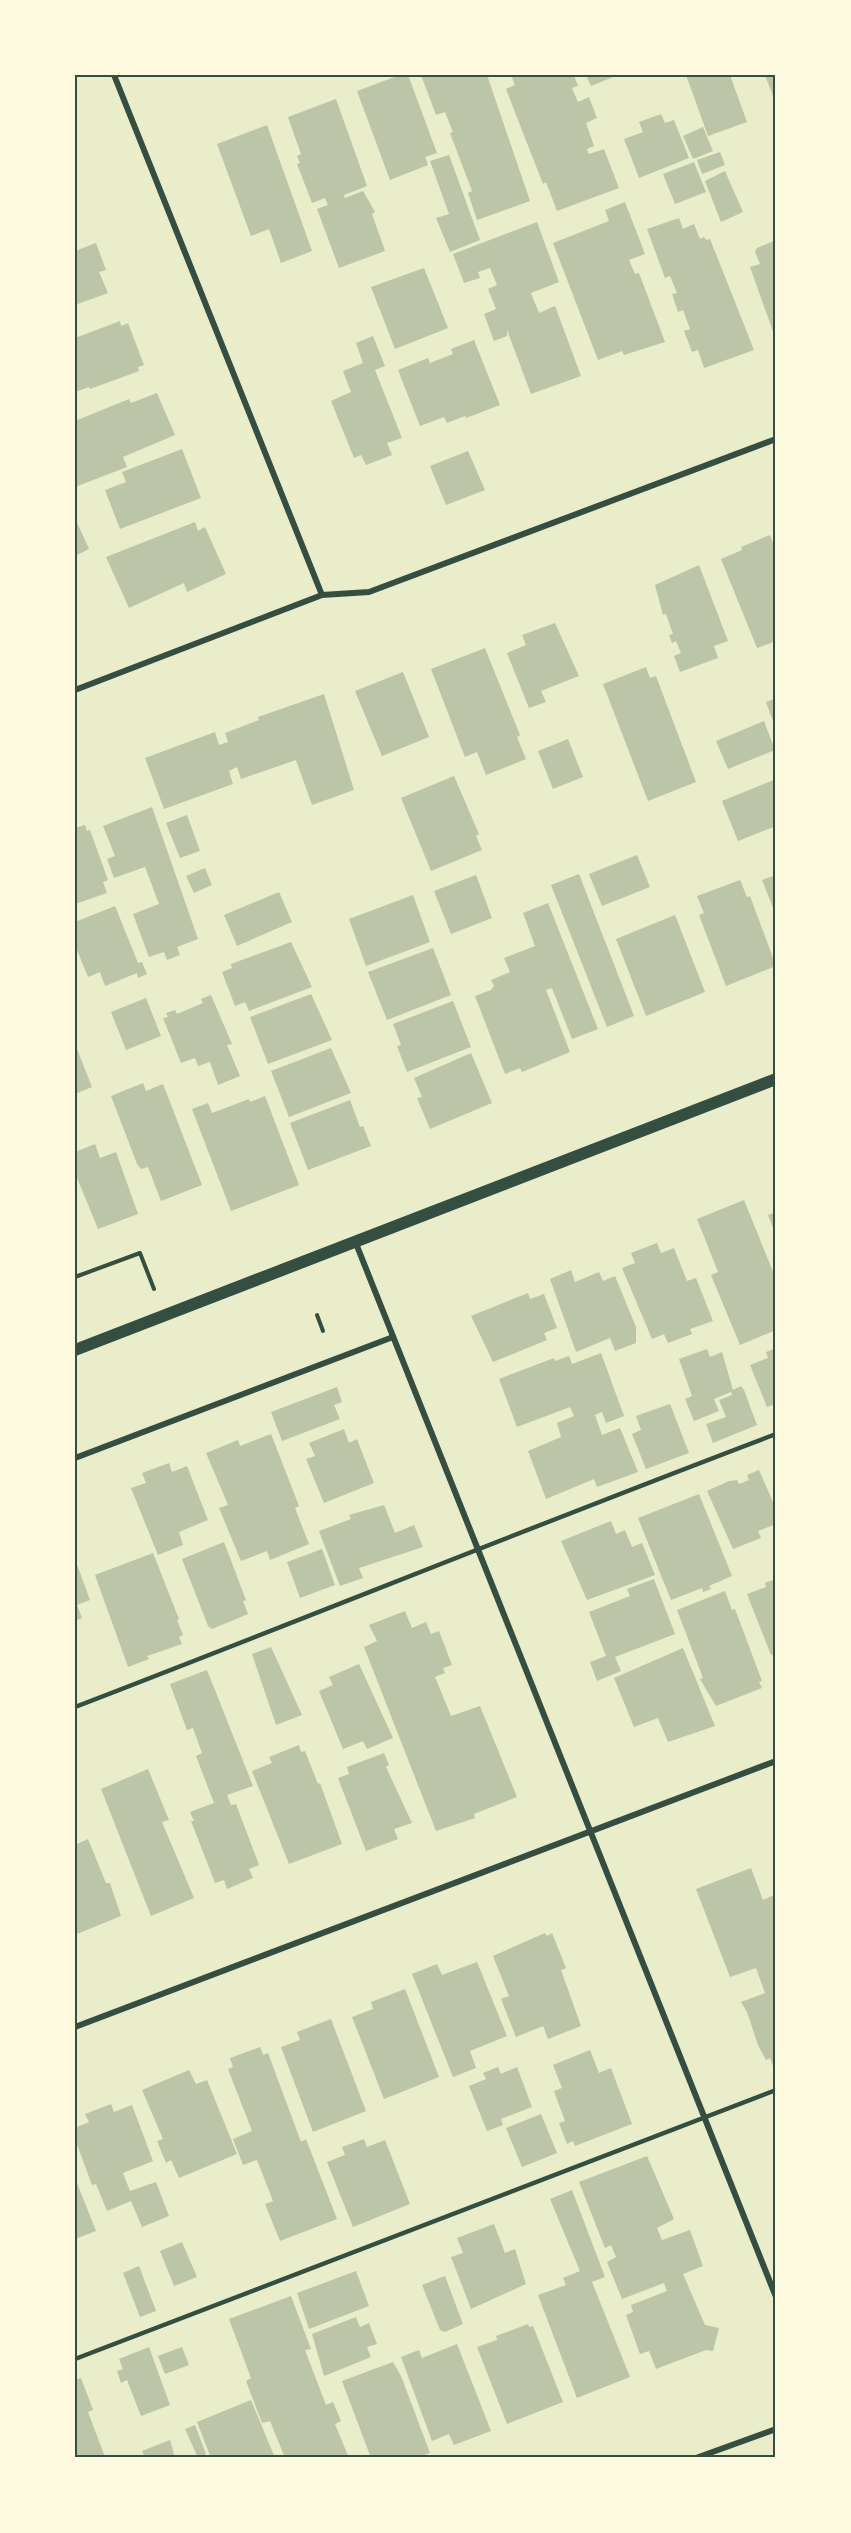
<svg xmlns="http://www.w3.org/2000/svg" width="851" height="2533" viewBox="0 0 851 2533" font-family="Montserrat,sans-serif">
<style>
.building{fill:#bcc5a7}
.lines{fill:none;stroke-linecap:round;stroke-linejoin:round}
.path{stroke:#344e41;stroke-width:4}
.service{stroke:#344e41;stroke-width:4.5}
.minor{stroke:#344e41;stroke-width:6}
.secondary{stroke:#344e41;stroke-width:12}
.neatline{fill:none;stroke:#344e41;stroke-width:2}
</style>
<rect width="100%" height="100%" fill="#e9edc9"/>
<g class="building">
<path d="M400,75H408L437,153L425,157L428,165L390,180L357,91Z"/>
<path d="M421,75H487L530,201L477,220L468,193L472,191L450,133L453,132L445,112L436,115Z"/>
<path d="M511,75H574L578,86L572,88L578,102L589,97L597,118L586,123L594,146L587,149L589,154L604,149L619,188L557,211L546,182L543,184L506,89L515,85Z"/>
<path d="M586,75H618L591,86Z"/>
<path d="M686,75H730L747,122L708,136Z"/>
<path d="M765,75H776V104Z"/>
<path d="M336,99L367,186L344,195L345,198L363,191L375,212L372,214L385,251L339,268L317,209L328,205L325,198L312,203L297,164L300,163L297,156L301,154L288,117Z"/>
<path d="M661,114L665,123L674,120L689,158L639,178L624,139L643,132L639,122Z"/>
<path d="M267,125L312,251L281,263L269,229L251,236L217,144Z"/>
<path d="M703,127L713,151L693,159L683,136Z"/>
<path d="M720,152L725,165L702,174L697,160Z"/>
<path d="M449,155L480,240L450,252L436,218L449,214L430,161Z"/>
<path d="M694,162L706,192L675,204L663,174Z"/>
<path d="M725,171L743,212L721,222L705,181Z"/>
<path d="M625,202L645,254L629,260L635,274L639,273L665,342L624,355L622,351L598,360L553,243L609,221L605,210Z"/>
<path d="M679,218L683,229L694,224L700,239L704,237L706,240L710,239L754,350L704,368L698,350L692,352L684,331L690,329L683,310L678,312L672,294L677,293L670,276L665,278L647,229Z"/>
<path d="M537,222L559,282L531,293L539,313L555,306L581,376L531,394L507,330V336L494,341L484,314L496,309L488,289L497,285L490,268L478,272L480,278L464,283L453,254Z"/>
<path d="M776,240V340L750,267L760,264L755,252L757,248Z"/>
<path d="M96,243L106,270L99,272L108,293L75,305V251Z"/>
<path d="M424,268L448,328L395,349L371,287Z"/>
<path d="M120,321L121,326L128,323L144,365L138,367L139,371L90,389L89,387L75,392V338Z"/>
<path d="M373,336L385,366L375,370L402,438L387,443L392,455L366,465L361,455L354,458L331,401L351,392L343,371L363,363L356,343Z"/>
<path d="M474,340L500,405L466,418L465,416L447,423L444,417L420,426L398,370L428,358L430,363L453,354L451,349Z"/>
<path d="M157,393L175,435L123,457L127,467L75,487V421L129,399L131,403Z"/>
<path d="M182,449L201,498L120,529L105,490L126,482L122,472Z"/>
<path d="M468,451L485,490L446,505L430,466Z"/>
<path d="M75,518L89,549L75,556Z"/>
<path d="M195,522L198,531L205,527L226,574L187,592L184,583L129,608L106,557Z"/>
<path d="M770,535L776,551V641L757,648L721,559L742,550L741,547Z"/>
<path d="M699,565L728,641L714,646L718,658L680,672L674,656L681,653L676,641L672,643L669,635L673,634L666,614L663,615L655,585Z"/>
<path d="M555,623L579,676L541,691L546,702L529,708L507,653L526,645L522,635Z"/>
<path d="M485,648L520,735L517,737L526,759L486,775L477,752L465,757L431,669Z"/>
<path d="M646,667L650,678L656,676L696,782L648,801L603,684Z"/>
<path d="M403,672L429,737L382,756L355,691Z"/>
<path d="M324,694L354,790L312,805L296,760L241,779L237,767L229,771L233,784L164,809L145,758L215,732L219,745L228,742L225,733L259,720L258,717Z"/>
<path d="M776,698V729L766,702Z"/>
<path d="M764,721L775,750L728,769L716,741Z"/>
<path d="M568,739L583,777L553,789L538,751Z"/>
<path d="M454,776L479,834L476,836L482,850L431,871L401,798Z"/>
<path d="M776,779V826L738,841L722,801Z"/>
<path d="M152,807L198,939L177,947L180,955L167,960L164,952L149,957L133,914L159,904L145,867L114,878L107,859L115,856L103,826Z"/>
<path d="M187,815L200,851L180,858L166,823Z"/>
<path d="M85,825L87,831L90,830L108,880L103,882L107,893L75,904V828Z"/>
<path d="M637,855L650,887L602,906L589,874Z"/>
<path d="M205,868L212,885L194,893L186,876Z"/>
<path d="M579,874L634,1016L607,1027L551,885Z"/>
<path d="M476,875L492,918L451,934L434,891Z"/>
<path d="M776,875V915L762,880Z"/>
<path d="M740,880L747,897L750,896L776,966L726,986L699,915L704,913L697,896Z"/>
<path d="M279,892L292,922L237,946L224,915Z"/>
<path d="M413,895L430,942L366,966L349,919Z"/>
<path d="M548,903L598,1029L572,1039L552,988L546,990L570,1052L522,1072L520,1068L505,1074L475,996L491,990L494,986L491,980L510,972L504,958L535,946L523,913Z"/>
<path d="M115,906L138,963L142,962L147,974L138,978L137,973L105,986L100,972L88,977L75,945V922Z"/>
<path d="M675,915L705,992L646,1016L616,939Z"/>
<path d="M291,942L312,987L249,1011L245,1002L235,1006L222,972L232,968L231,964Z"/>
<path d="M433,948L451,995L387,1020L368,972Z"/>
<path d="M311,994L332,1040L268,1064L250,1017Z"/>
<path d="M211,995L232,1044L227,1045L240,1076L218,1085L210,1062L198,1066L195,1058L181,1063L163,1018L168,1017L166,1013L175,1010L177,1014L203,1003L201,999Z"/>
<path d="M146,998L161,1036L126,1050L111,1012Z"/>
<path d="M453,1001L471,1047L407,1072L397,1046L401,1045L393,1024Z"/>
<path d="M75,1044L92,1087L75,1094Z"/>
<path d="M331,1048L351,1093L289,1117L271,1071Z"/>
<path d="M471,1053L492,1103L430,1129L417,1098L422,1097L414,1078Z"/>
<path d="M143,1083L146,1091L163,1084L202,1185L161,1201L148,1167L141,1169L137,1164L111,1096Z"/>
<path d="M265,1096L299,1185L231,1211L192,1109L208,1103L212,1113L249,1099L250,1102Z"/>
<path d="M350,1100L360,1127L363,1126L371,1146L308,1170L290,1123Z"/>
<path d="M95,1144L100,1158L116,1152L138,1214L98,1229L75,1173V1152Z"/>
<path d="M744,1200L776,1279V1330L740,1345L711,1275L718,1272L697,1219Z"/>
<path d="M776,1212V1235L768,1215Z"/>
<path d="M657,1243L661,1253L674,1248L687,1281L696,1278L713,1321L690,1329L692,1334L668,1343L664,1334L652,1339L622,1268L635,1263L631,1253Z"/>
<path d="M571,1270L575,1282L599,1272L603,1281L615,1276L636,1327V1343L615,1351L610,1338L576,1352L550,1279Z"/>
<path d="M528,1293L530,1299L544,1294L557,1328L544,1333L547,1340L493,1362L471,1316Z"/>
<path d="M776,1348V1404L767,1407L750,1365L768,1358L766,1352Z"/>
<path d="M707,1349L710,1357L722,1352L733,1390L741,1386L744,1390L757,1425L713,1443L706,1424L726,1417L719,1400L732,1395L731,1392L714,1399L719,1411L694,1421L685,1399L692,1396L679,1359Z"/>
<path d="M601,1353L624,1416L606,1423L602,1412L595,1415L602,1435L620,1428L638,1472L597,1487L594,1479L546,1499L528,1451L561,1437L557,1423L574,1416L570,1407L517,1427L499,1379L554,1358L555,1361L569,1356L572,1364Z"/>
<path d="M337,1387L342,1402L334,1405L340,1419L282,1441L271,1412Z"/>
<path d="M670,1404L689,1453L646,1469L632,1434L641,1430L636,1416Z"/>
<path d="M344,1429L349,1443L357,1439L374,1483L324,1503L306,1459L315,1456L309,1443Z"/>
<path d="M271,1434L299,1506L295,1508L309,1544L270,1560L267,1551L241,1561L219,1508L228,1505L206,1453L238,1440L240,1446Z"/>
<path d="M169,1463L172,1472L187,1466L208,1520L179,1532L183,1545L158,1555L131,1488L146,1483L142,1473Z"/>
<path d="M759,1470L776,1509V1524L758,1531L761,1538L733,1549L707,1491L729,1481L737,1480L739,1484L749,1480L747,1475Z"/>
<path d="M699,1494L732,1576L709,1586L711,1589L703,1592L702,1588L671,1600L638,1518Z"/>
<path d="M384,1505L395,1533L414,1525L423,1547L359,1568L363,1578L340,1586L319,1531L351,1519L349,1515Z"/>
<path d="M611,1521L616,1534L625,1530L632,1547L642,1543L655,1575L587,1600L561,1541Z"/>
<path d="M224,1542L246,1600L243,1601L248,1614L212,1629L208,1626L182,1559Z"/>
<path d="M322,1549L335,1585L300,1598L287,1562Z"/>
<path d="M153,1553L179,1619L177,1620L183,1635L179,1637L182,1644L147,1656L149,1659L128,1667L95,1575Z"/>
<path d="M75,1559L90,1600L77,1605L82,1618L75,1621Z"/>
<path d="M654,1579L675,1634L615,1657L621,1671L597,1681L590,1662L606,1656L589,1612L630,1596L627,1589Z"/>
<path d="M776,1579V1654L771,1655L747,1594L766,1587L765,1583Z"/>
<path d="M725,1591L732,1610L735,1609L762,1681L759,1682L762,1688L716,1706L700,1679L703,1678L677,1610Z"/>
<path d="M405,1611L412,1628L426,1622L431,1634L439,1631L452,1665L443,1668L445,1673L435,1677L451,1716L480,1706L517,1797L474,1814L475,1818L436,1831L364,1647L377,1641L369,1625Z"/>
<path d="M271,1647L302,1715L276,1725L252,1654Z"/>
<path d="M683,1648L715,1726L668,1742L658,1718L634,1727L614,1678Z"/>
<path d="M359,1664L393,1738L367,1749L363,1741L343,1749L319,1691L333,1685L329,1677Z"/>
<path d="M207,1670L253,1786L227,1795L231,1805L236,1804L259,1865L249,1869L253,1878L227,1889L224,1880L215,1883L191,1821H194L190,1812L214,1803L196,1756L202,1753L193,1728L187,1730L170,1684Z"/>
<path d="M299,1745L301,1752L305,1751L318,1784L320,1783L342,1844L289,1864L252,1771L272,1763L269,1757Z"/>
<path d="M384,1753L389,1765L386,1767L412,1823L394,1829L398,1839L366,1851L338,1778L349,1774L347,1767Z"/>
<path d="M148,1769L169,1820L162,1822L194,1898L151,1916L101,1789Z"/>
<path d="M88,1839L106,1883H110L121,1916L77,1934L75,1845Z"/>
<path d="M751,1868L763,1900L776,1894V2074L770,2058L766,2060L758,2045L747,2012L741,2002L765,1993L756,1968L730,1977L696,1889Z"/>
<path d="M545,1933L547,1936L552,1933L566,1968L561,1970L581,2026L548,2039L543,2026L516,2037L501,1999L509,1996L493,1956Z"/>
<path d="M477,1962L507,2036L470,2051L476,2068L453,2077L412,1974L437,1964L442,1975Z"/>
<path d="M405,1989L439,2077L384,2099L352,2017L373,2009L371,2002Z"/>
<path d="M331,2019L366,2111L313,2132L281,2047L300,2040L297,2032Z"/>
<path d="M260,2047L263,2055L268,2053L301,2142L306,2139L337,2219L280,2241L265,2204L273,2201L257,2160L243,2165L233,2139L252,2131L228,2069L233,2067L230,2058Z"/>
<path d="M590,2050L599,2073L611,2068L632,2124L575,2146L573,2141L567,2144L559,2123L565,2121L554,2091L562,2088L553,2065Z"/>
<path d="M498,2067L501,2074L517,2067L532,2107L501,2119L503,2125L487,2131L469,2086L486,2079L483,2073Z"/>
<path d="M189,2070L196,2084L207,2080L237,2154L179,2178L171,2160L166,2163L157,2141L163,2139L142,2090Z"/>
<path d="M111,2104L114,2112L132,2105L153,2161L123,2173L130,2191L156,2182L169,2216L142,2227L131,2201L107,2211L96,2184L92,2185L75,2139V2128L89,2122L85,2114Z"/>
<path d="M541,2114L557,2153L522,2167L506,2128Z"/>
<path d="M364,2139L367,2147L385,2140L410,2204L353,2227L327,2162L345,2155L342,2147Z"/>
<path d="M647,2156L674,2219L657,2228L662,2240L690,2230L703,2266L683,2274L705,2325L719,2328L713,2351L706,2350L656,2369L649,2351L640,2354L626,2315L633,2312L631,2305L667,2291L664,2283L622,2299L607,2262L616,2257L611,2245L605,2248L579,2182Z"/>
<path d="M75,2178L96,2231L75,2239Z"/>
<path d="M572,2190L605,2277L592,2282L630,2377L577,2398L538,2295L566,2285L563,2278L580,2271L550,2199Z"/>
<path d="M494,2224L505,2253L515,2249L526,2284L471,2309L451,2257L463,2253L457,2238Z"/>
<path d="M182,2242L197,2277L174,2286L160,2251Z"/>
<path d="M139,2266L156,2311L140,2317L123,2273Z"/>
<path d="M356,2271L369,2306L309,2329L297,2293Z"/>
<path d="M445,2276L463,2324L445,2332L440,2330L422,2285Z"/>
<path d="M291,2296L311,2349L305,2350L326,2405L333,2402L341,2421L335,2424L349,2458H285L270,2421L262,2423L246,2381L251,2378L229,2319Z"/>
<path d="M356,2317L360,2327L369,2323L377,2344L367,2347L371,2357L324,2376L312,2334Z"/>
<path d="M528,2324L529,2327L533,2326L563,2402L507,2424L477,2347L497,2340L496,2336Z"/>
<path d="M457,2344L491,2431L454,2445L449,2434L432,2441L401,2357L419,2350L422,2358Z"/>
<path d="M149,2347L170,2405L141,2416L127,2380L121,2383L117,2371L123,2369L119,2359Z"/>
<path d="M182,2347L189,2365L165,2374L158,2356Z"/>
<path d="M393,2362L401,2376L430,2453L417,2458H371L342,2381Z"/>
<path d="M81,2378L93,2410L88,2412L105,2457L103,2458H75V2380Z"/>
<path d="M251,2400L275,2458H211L197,2422Z"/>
<path d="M195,2425L206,2454L198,2458L185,2429Z"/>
<path d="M170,2440L175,2458H145L142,2451Z"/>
</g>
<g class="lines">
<g class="path">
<path d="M75,1277L140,1253L154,1289"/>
<path d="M317,1315L323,1331"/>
</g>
<g class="service">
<path d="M75,1707C309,1617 541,1523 776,1434"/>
<path d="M75,2359L776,2090"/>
</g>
<g class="minor">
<path d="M114,75L322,595"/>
<path d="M75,690L322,595L369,592L776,439"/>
<path d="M355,1241L776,2297"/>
<path d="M75,1458L393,1337"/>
<path d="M75,2027L776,1761"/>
<path d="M696,2458L776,2429"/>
</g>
<path class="secondary" d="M75,1350L776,1079"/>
</g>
<rect width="851" height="2533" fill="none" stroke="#fefae0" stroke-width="153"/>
<rect x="76" y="76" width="698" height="2380" class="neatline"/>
</svg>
